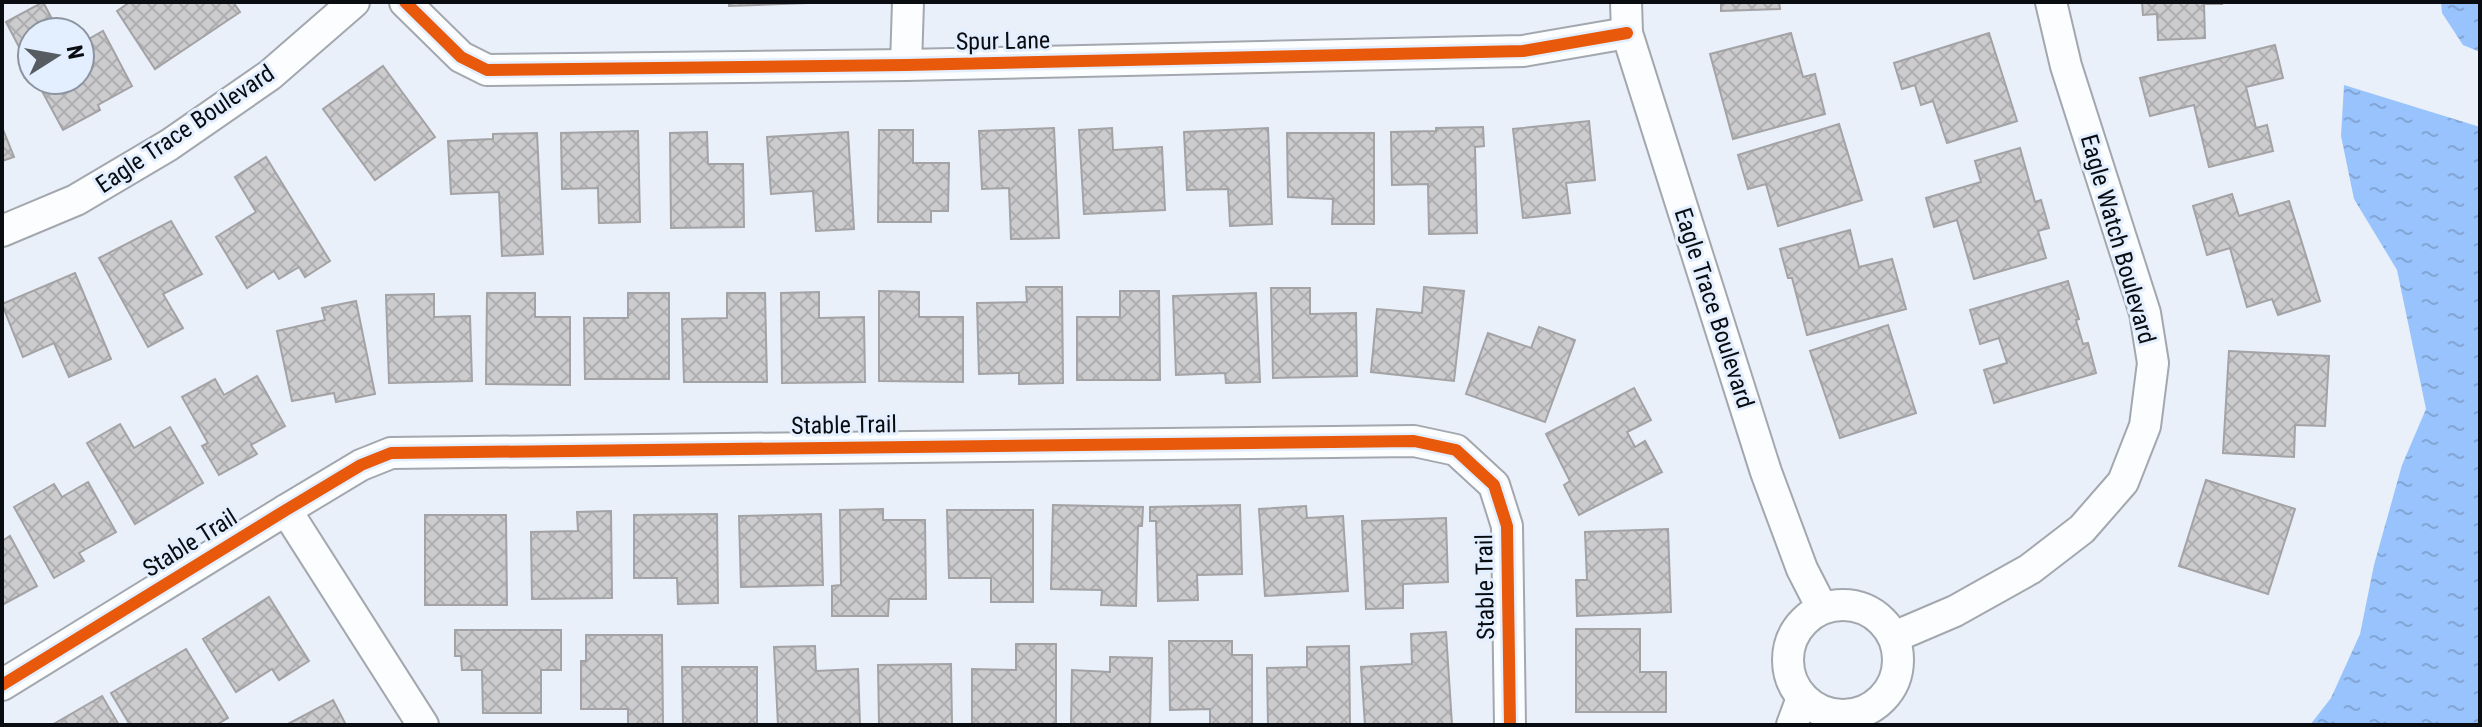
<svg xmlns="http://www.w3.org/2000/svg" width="2482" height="727" viewBox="0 0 2482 727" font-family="'Roboto Condensed',sans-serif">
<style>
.water{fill:url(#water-ripples)}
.building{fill:url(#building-cross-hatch);stroke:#a3a2a5;stroke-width:2}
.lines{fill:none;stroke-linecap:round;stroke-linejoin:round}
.minor-casing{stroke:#a3a8af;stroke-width:34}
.minor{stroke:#fcfdfe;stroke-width:30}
.cycleway-casing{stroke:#e3efff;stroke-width:17}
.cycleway{stroke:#e8590c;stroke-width:12}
.labels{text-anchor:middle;stroke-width:6;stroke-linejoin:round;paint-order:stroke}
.street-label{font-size:24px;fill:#090c11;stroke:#e3efff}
</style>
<defs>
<pattern id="water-ripples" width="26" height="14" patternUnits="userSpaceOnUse" patternTransform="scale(2)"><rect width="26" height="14" fill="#99c3fc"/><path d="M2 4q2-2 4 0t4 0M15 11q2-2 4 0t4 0" fill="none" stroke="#82a6d7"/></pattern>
<pattern id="building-cross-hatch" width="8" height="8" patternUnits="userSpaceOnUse" patternTransform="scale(2)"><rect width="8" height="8" fill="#cccbce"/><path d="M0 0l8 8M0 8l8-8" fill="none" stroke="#aeadb0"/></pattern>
</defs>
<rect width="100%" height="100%" fill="#e9f0f9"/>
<g class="water">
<path d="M2441,2H2480V52L2463,45L2442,13Z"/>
<path d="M2344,85L2480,127V725H2310L2331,698L2360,634L2374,565L2402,465L2426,409L2397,270L2354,199L2341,136Z"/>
</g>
<g class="building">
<path d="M43,2L59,32H32V72L6,22Z"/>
<path d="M130,2H233L240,12L155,69L117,11Z"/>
<path d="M729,2H835L729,6Z"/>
<path d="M1721,2H1779L1780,9L1721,11Z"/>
<path d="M2142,2H2222V4H2204L2205,38L2158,40L2157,14L2143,15Z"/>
<path d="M103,31L132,86L98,105L100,110L63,130L36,80H80V44Z"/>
<path d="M1791,33L1803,77L1815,74L1825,114L1733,139L1710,54Z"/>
<path d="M1989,33L2017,121L1947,143L1933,101L1921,105L1915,85L1902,89L1894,63Z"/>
<path d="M2275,45L2283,78L2246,87L2256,128L2267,125L2273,151L2209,167L2194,105L2150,116L2140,78Z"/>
<path d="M383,66L435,137L375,180L323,109Z"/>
<path d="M1589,121L1595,180L1566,183L1570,213L1523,218L1513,129Z"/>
<path d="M1839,124L1862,200L1778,226L1766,184L1748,189L1738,155Z"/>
<path d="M2,127L14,157L2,161Z"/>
<path d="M1483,127L1484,146L1475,147L1477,233L1429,234L1428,184L1392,185L1391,132L1436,131V128Z"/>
<path d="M1054,128L1059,238L1011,239L1009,188L982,189L979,131Z"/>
<path d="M1112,128L1113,150L1162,147L1165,210L1084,214L1079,130Z"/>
<path d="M1268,128L1272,224L1230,226L1228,189L1187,190L1184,132Z"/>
<path d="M879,130H913V163H949L948,211H931V222H878Z"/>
<path d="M638,131L640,222L599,223L598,188L562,189L561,133Z"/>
<path d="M707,132L708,164H743L744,227L671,228L670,133Z"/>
<path d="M848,132L854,229L816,231L813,191L771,194L767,137Z"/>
<path d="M537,133L543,254L502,256L499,192L451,194L448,141L493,139V134Z"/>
<path d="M1287,133H1374V224H1332L1333,199L1288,197Z"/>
<path d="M2020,148L2035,202L2041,200L2049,228L2038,231L2046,258L1974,279L1957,220L1934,227L1926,198L1981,182L1975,161Z"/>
<path d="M266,157L330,261L305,277L299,267L279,279L274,271L247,288L216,237L256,212L235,177Z"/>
<path d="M2232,194L2239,216L2289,201L2320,301L2278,315L2272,299L2247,307L2230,248L2207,255L2193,206Z"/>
<path d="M171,221L202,274L163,294L183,328L148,347L99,258Z"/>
<path d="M1850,230L1859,267L1892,259L1906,309L1807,335L1792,278H1788L1780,249Z"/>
<path d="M75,273L111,359L69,377L54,343L23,357L2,304Z"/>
<path d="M2068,281L2079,319L2076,320L2083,344L2088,343L2096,373L1994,403L1984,370L2007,363L1999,338L1980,344L1970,310Z"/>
<path d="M1026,287H1062L1063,383L1019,384V373L979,374L977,303L1027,302Z"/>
<path d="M1424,287L1464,291L1454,381L1371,372L1377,309L1422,313Z"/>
<path d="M1271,288H1310V314L1356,313L1357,376L1273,378Z"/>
<path d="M879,291L919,292V317H963V382L879,381Z"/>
<path d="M1120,291H1159L1160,380H1077V317H1120Z"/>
<path d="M819,292V318L864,317L865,382L782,383L781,293Z"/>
<path d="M487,293H535V317H570V385L486,384Z"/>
<path d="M628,293H669V379H585L584,318H628Z"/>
<path d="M727,293H765L767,382H684L682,319L727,318Z"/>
<path d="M1256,293L1260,382L1226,383L1225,373L1176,375L1173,296Z"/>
<path d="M434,294V317L470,316L472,381L389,383L386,295Z"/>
<path d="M356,301L375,394L336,402L334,393L292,401L277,331L325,320L322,308Z"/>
<path d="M1888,325L1916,413L1840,438L1810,351Z"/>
<path d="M1539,327L1575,340L1545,422L1466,394L1488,333L1531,348Z"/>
<path d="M2229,351L2329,356L2325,426L2295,425L2294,457L2223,453Z"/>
<path d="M257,376L285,426L251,445L257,454L219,475L202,446L208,443L182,397L215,379L224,395Z"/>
<path d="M1634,388L1651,420L1627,432L1635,447L1645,441L1662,472L1579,515L1564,485L1570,481L1546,434Z"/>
<path d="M120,424L134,448L170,427L203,483L135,524L87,443Z"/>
<path d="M2206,480L2295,509L2268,594L2179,566Z"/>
<path d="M88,482L116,532L79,553L84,561L54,578L14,507L54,484L62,497Z"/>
<path d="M1053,505L1143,507L1142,526H1138L1136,606L1101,605L1102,590L1051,589Z"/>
<path d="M1240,505L1242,574L1197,575L1198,600L1158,601L1156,521H1150V507Z"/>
<path d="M1306,506L1307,518L1343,516L1348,591L1265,596L1259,509Z"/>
<path d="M883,509V520H925L926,599H889L888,616H832V586L841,585L840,510Z"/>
<path d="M947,510H1033V602H991V578H949Z"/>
<path d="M611,511L612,598L532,599L531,532L578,531L577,512Z"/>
<path d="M717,514L718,603L678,604L677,578H634V515Z"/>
<path d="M821,514L823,585L741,587L739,516Z"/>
<path d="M425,515H506L507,605H425Z"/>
<path d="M1446,518L1448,582L1403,584V608L1366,609L1362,521Z"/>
<path d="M1668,529L1671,612L1577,616L1576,580H1587L1585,532Z"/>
<path d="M10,536L37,586L2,605V541Z"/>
<path d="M269,597L309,661L279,680L272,669L236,692L203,639Z"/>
<path d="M1576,629H1640V672H1666V712H1576Z"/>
<path d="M455,630H561V670H541V713H483L482,670H462L461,656H455Z"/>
<path d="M1446,632L1452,725H1365L1361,667L1412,664L1411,634Z"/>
<path d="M586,635H662L663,725H628V709H581V661H586Z"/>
<path d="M1169,641H1232V655H1252V725H1210V709L1170,710Z"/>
<path d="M1016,644H1056V725H972V669L1016,670Z"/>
<path d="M815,646L816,671L858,669L860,725H778L774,647Z"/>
<path d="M1349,646L1350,725H1268L1267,668L1307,667V647Z"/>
<path d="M186,649L228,718L216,725H130L111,693Z"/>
<path d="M1110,657L1152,658L1150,725H1071L1072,670L1110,672Z"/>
<path d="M951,664L952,725H879L878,665Z"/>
<path d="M682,667H757V725H683Z"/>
<path d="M102,696L119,725H52Z"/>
<path d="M333,700L346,725H286Z"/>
</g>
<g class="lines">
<g class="minor-casing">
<g id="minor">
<path d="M405,2L461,57L487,70L906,65L1523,51L1627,33"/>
<path d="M1626,2L1627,33L1766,472L1802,569L1822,608"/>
<path d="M906,65L908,2"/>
<path d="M2,231L76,200L169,145L270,75L354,2"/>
<path d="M286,510L423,725"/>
<circle cx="1843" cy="660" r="55"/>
<path d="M1894,637L1955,611L2030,569L2082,529L2123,482L2145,426L2153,363L2145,313L2066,66L2051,2"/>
<path d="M2,685L286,510L361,465L391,453L1414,441L1456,450L1494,485L1507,526L1510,725"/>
<path d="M1792,725L1802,698"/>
</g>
</g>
<use href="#minor" class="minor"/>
<g class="cycleway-casing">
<g id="cycleway">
<path d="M405,2L461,57L487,70L906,65L1523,51L1627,33"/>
<path d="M2,685L286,510L361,465L391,453L1414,441L1456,450L1494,485L1507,526L1510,725"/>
</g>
</g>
<use href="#cycleway" class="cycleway"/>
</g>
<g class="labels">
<g class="street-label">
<text transform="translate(1003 41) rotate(-1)" y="8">Spur Lane</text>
<text transform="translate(185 129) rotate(-34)" y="8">Eagle Trace Boulevard</text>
<text transform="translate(2118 239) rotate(74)" y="8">Eagle Watch Boulevard</text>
<text transform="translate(1714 308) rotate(72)" y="8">Eagle Trace Boulevard</text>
<text transform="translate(844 425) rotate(-1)" y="8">Stable Trail</text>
<text transform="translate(190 543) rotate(-32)" y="8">Stable Trail</text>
<text transform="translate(1485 587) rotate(-91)" y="8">Stable Trail</text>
</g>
</g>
<rect width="2482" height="727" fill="none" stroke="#090c11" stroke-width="8"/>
<g transform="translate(56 56) rotate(79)"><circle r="38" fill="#e3efff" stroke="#8c94a0" stroke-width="2"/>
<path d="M0-6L14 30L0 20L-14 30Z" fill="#575c62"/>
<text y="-12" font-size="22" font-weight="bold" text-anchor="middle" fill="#090c11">N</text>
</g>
</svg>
